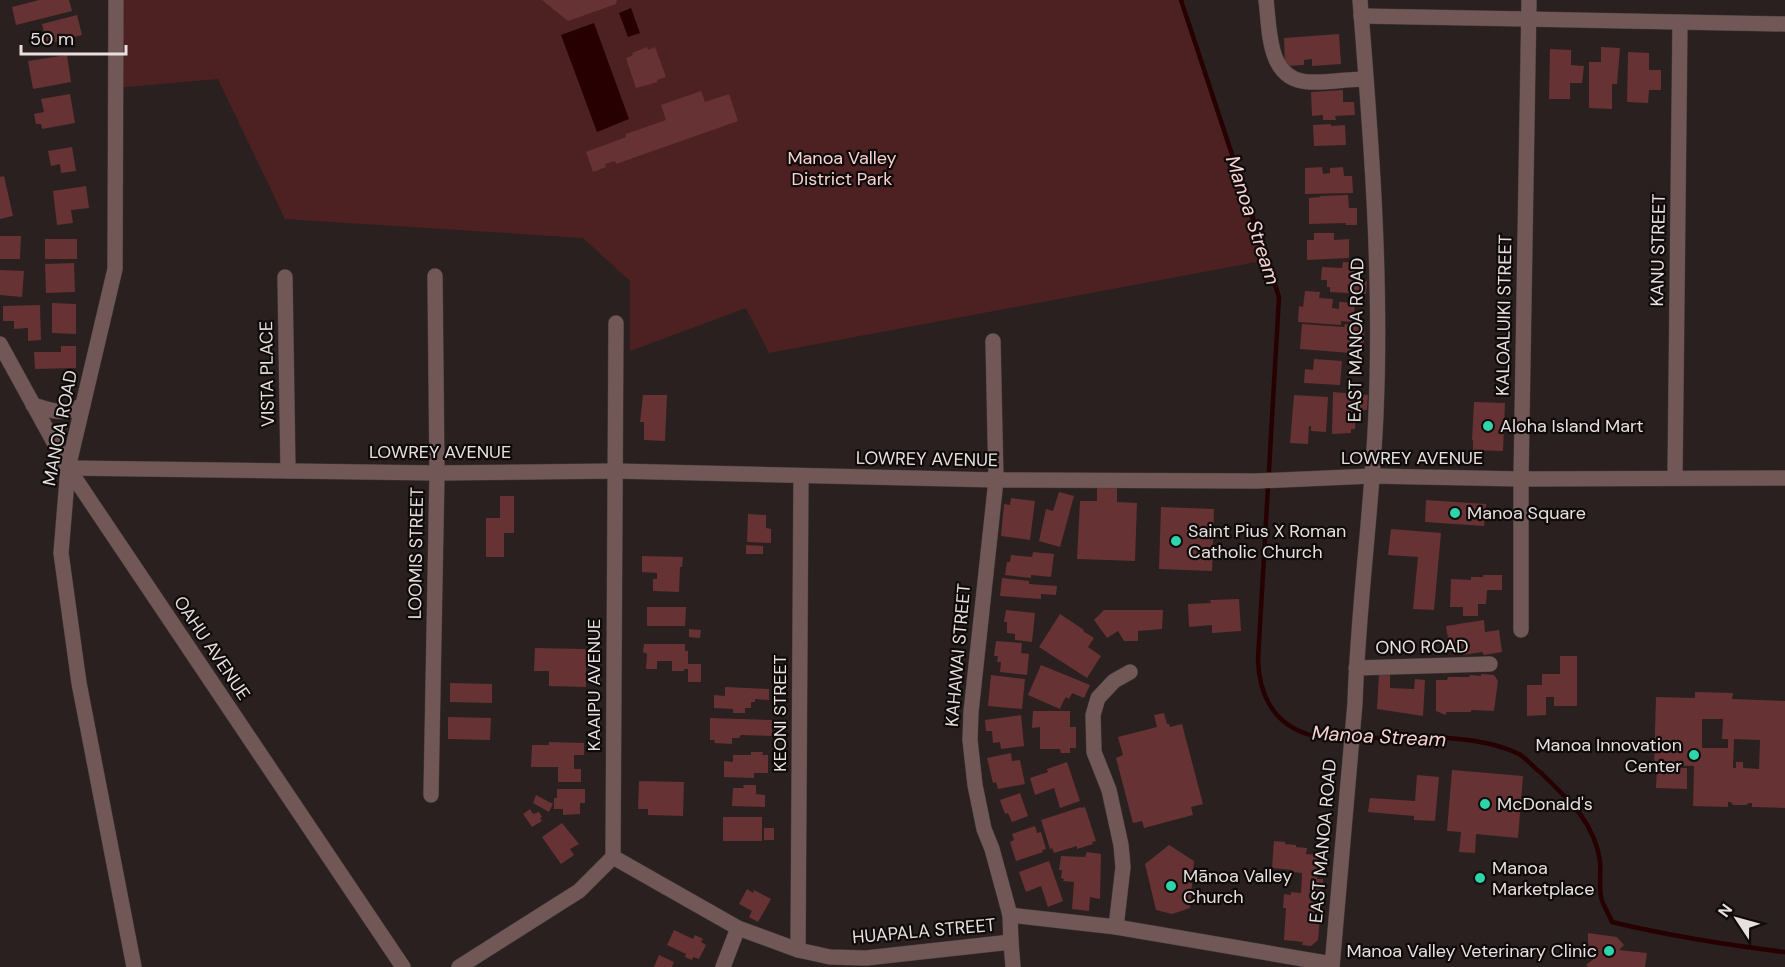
<svg xmlns="http://www.w3.org/2000/svg" width="1785" height="967" viewBox="0 0 1785 967" font-family="'DM Sans',sans-serif">
<style>
.green{fill:#4d2122}
.water{fill:#270002}
.lines{fill:none;stroke-linecap:round;stroke-linejoin:round}
.stream{stroke:#270002;stroke-width:4.5}
.building{fill:#673233;fill-rule:evenodd}
.minor-casing{stroke:#443b3a;stroke-width:16}
.minor{stroke:#715857;stroke-width:15}
.poi-dot{fill:#2ed4aa;stroke:#0f0b0b;stroke-width:2}
.labels{text-anchor:middle;stroke-width:4.5;stroke-linejoin:round;paint-order:stroke}
.park-label{font-size:18px;fill:#f8d2d0;stroke:#0f0b0b}
.street-label{font-size:18px;fill:#e7e0df;stroke:#0f0b0b}
.poi-label{font-size:18px;fill:#e7e0df;stroke:#0f0b0b;text-anchor:start}
.water-label{font-size:20px;font-style:italic;fill:#f7d2d0;stroke:#0f0b0b}
</style>
<rect width="100%" height="100%" fill="#2a201f"/>
<path class="green" d="M116,0H1184L1262,261L769,353L746,308L630,351V281L583,238L285,219L218,79L115,88Z"/>
<g class="water">
<path d="M631,8L640,33L628,37L619,13Z"/>
<path d="M594,23L629,119L597,132L561,35Z"/>
</g>
<g class="lines">
<path class="stream" d="M1181,0L1279,297L1258,660C1259,694 1273,723 1307,734C1324,740 1344,738 1361,738C1410,738 1475,732 1519,754C1526,758 1533,767 1540,772C1567,798 1594,821 1600,861C1601,873 1599,885 1601,897C1603,906 1609,914 1612,922C1670,936 1727,945 1785,952"/>
</g>
<g class="building">
<path d="M39,0H69L72,11L16,25L12,7Z"/>
<path d="M542,0H617L616,4L568,21Z"/>
<path d="M77,15L82,35L47,44L42,24Z"/>
<path d="M1339,34L1341,64L1312,66V59L1304,60V65L1285,66L1284,38Z"/>
<path d="M647,47L648,50L655,47L666,77L657,80L658,82L636,88L626,58L633,55L632,53Z"/>
<path d="M1601,47L1620,48L1617,84H1612V109L1589,108V62H1601Z"/>
<path d="M1550,49L1571,50V65L1584,66L1582,83H1570V99H1549Z"/>
<path d="M1628,52L1649,53V70H1661V90H1649L1648,103L1627,102Z"/>
<path d="M67,55L71,82L33,89L28,61Z"/>
<path d="M1343,90V102H1354L1355,115L1335,116L1336,120H1323V115L1312,116L1311,92Z"/>
<path d="M701,91L705,102L729,94L738,121L616,164L615,161L605,164L606,167L593,172L586,152L626,137V134L666,120L661,105Z"/>
<path d="M70,94L75,123L42,129L41,124H36L34,114L44,112L41,99Z"/>
<path d="M1331,124V126L1345,125L1346,145L1314,146L1313,125Z"/>
<path d="M72,147L76,171L61,173L60,164L51,166L48,151Z"/>
<path d="M1322,167L1323,174L1330,173V168L1343,167L1344,176H1352L1353,193L1305,194V168Z"/>
<path d="M4,176L13,216L0,219V177Z"/>
<path d="M86,186L89,208L71,210L73,223L57,225L53,191Z"/>
<path d="M1348,195L1349,208H1357V225H1346V223L1309,224V198L1320,197V196Z"/>
<path d="M1314,233H1334V240L1349,239V258L1307,260V240H1314Z"/>
<path d="M0,236H21L20,259H0Z"/>
<rect x="45" y="239" width="32" height="20"/>
<path d="M1343,262L1356,263V281H1367L1366,294L1330,292V287H1327V280H1321L1322,267L1342,268Z"/>
<path d="M74,263L75,292L46,293L45,264Z"/>
<path d="M0,270L24,271L22,297L0,295Z"/>
<path d="M1305,291L1320,292L1319,298L1333,299L1332,308L1339,309V302L1355,303L1353,322L1341,321V325L1298,322L1299,306L1303,307Z"/>
<path d="M52,303L76,304V334L52,333Z"/>
<path d="M40,305L41,340L28,341V328L14,329V321H3V306Z"/>
<path d="M1302,324L1344,327L1345,324L1365,326L1363,349H1351L1350,353L1300,349Z"/>
<path d="M61,346H76V368L35,369L34,352H61Z"/>
<path d="M1314,359L1342,361L1340,385L1304,383L1305,369L1313,370Z"/>
<path d="M1333,392L1368,395L1367,410H1356L1355,429H1351V433L1332,434Z"/>
<path d="M643,395H667L665,441L644,440V422H640Z"/>
<path d="M1294,395L1328,397L1326,432L1311,431V426H1309L1308,444L1290,443Z"/>
<path d="M1474,402L1505,403L1503,451L1473,450V440H1472Z"/>
<path d="M1097,484L1117,485V502L1137,503L1135,561L1077,559L1080,501H1097Z"/>
<path d="M1059,492L1074,496L1060,547L1039,541L1046,509L1053,511Z"/>
<path d="M500,496H514V533H504V557H486V518H500Z"/>
<path d="M1011,498L1035,501L1030,540L1001,536L1004,504L1010,505Z"/>
<path d="M1426,500L1486,504L1484,526L1425,522Z"/>
<path d="M1161,507L1214,509L1212,571L1159,569Z"/>
<path d="M748,514L766,515V528L771,529V543L747,542Z"/>
<path d="M1391,529L1441,533L1434,610L1413,609L1418,557L1388,555Z"/>
<path d="M746,545L763,546V554H746Z"/>
<path d="M1033,552L1054,554L1051,577L1031,575V578L1005,575L1007,562H1010L1011,555L1032,557Z"/>
<path d="M642,556L683,557L682,567H680L679,592L653,591V579H657V573L642,572Z"/>
<path d="M1483,575H1502V590H1487L1486,604H1478V616H1463V607H1450L1451,579L1471,580V577H1483Z"/>
<path d="M1002,578L1029,581V584L1057,586L1056,595L1041,594V599L1000,596Z"/>
<path d="M1239,599L1241,631L1212,633V625L1189,627L1188,604L1211,603L1210,600Z"/>
<path d="M647,607H686L685,626H647Z"/>
<path d="M1006,610L1035,613L1032,642L1015,640V634L1007,633V622H1004Z"/>
<path d="M1104,610H1163L1162,629L1138,631V641H1124L1118,631L1107,638L1094,620Z"/>
<path d="M1060,614L1084,630L1083,631L1094,638L1088,647L1101,656L1087,678L1039,647Z"/>
<path d="M1484,620L1485,632L1499,630L1502,652L1484,655L1482,652L1463,655L1462,650H1459V643L1449,645L1446,626Z"/>
<path d="M689,629L701,630L700,638L689,637Z"/>
<path d="M996,641L1022,643L1021,653L1029,654L1027,675L1000,672L1001,662H997L998,656H994Z"/>
<path d="M644,644H685V651H688V664H701V682H688V669H684V671H672V661H657V669H646L647,654L643,652Z"/>
<path d="M535,648L586,649V687L549,686V671H534Z"/>
<path d="M1560,656H1577V706H1554V697H1546V715L1527,716V685H1542V674H1560Z"/>
<path d="M1041,665L1090,685L1084,698L1072,693L1069,699L1066,697L1063,702L1060,709L1028,695Z"/>
<path d="M1481,674L1494,675L1498,681L1494,711L1471,710V712H1446V715L1436,711V680H1447L1448,677H1469L1470,675L1481,676Z"/>
<path d="M991,675L1025,679L1022,709L988,706Z"/>
<path d="M1379,675H1390V688L1414,689L1415,679L1425,680L1423,716L1377,709Z"/>
<path d="M450,683L492,684V703L450,702Z"/>
<path d="M725,687L769,689V700L755,699V702H751V708H745V713H733V709L714,708V695L725,696Z"/>
<path d="M1695,692L1733,693L1732,699L1785,701V808L1752,807V803H1749L1746,805H1733L1731,802H1728V807L1693,806L1694,766L1654,765L1656,697L1695,698ZM1702,719H1723L1722,739H1728V748H1702ZM1734,739L1760,740L1759,769L1743,768V762H1736V768H1733Z"/>
<path d="M1033,711H1070V727H1076V748H1070V753H1061L1060,749H1040V727L1032,728Z"/>
<path d="M1164,713L1167,724H1169L1170,727L1182,724L1203,804L1191,807L1193,815L1144,828L1142,821L1133,823L1116,758L1123,755L1118,737L1157,727L1154,715Z"/>
<path d="M1021,715L1024,746L1001,749L1000,742L993,743L992,731H986L985,720Z"/>
<path d="M448,717L491,718L490,740L448,739Z"/>
<path d="M710,718L772,720V736L741,735L739,738H732V744L714,743L715,740H710Z"/>
<path d="M549,742L584,743V755H574V769H581V782H558V767H531L532,745H549Z"/>
<path d="M751,752H763L762,755H768V773H754V778L724,777V761L733,762V755H751Z"/>
<path d="M1011,753L1012,761L1020,760L1025,784L998,789L996,782L993,783L987,758Z"/>
<path d="M1067,762L1080,801L1060,808L1054,788L1035,795L1030,778L1048,772L1047,769Z"/>
<path d="M1657,768H1687V789L1656,788Z"/>
<path d="M1452,770L1523,776L1518,838L1476,834L1475,853L1459,852L1461,832L1447,831Z"/>
<path d="M1417,775L1439,777L1435,821L1414,820V816L1368,812L1370,798L1415,801Z"/>
<path d="M639,781L684,782L683,816L648,815V809H638Z"/>
<path d="M743,785H756V794L765,795V807L732,806L733,788H744Z"/>
<path d="M557,789H585V803H580V814L563,815V809H554V798H557Z"/>
<path d="M1020,793L1028,816L1012,822L1008,813L1005,814L1000,800Z"/>
<path d="M536,795L553,804L549,812L533,803Z"/>
<path d="M1081,807V808L1085,807L1096,841L1092,842L1093,844L1077,849V846L1054,853L1052,848L1050,849L1041,820Z"/>
<path d="M530,809L533,814L539,812L542,817L540,818L542,821L532,827L523,814Z"/>
<rect x="723" y="817" width="39" height="24"/>
<path d="M562,823L579,844L570,849L574,855L561,864L542,837Z"/>
<path d="M1035,826L1037,833L1041,832L1046,849L1042,850L1043,852L1016,861L1010,842L1014,840L1012,834Z"/>
<rect x="764" y="828" width="10" height="12"/>
<path d="M1274,841L1285,842V844L1296,845V847L1307,848L1306,854L1319,855L1317,879H1323L1318,940L1311,946L1302,945L1303,942L1284,940L1286,908H1283L1284,894L1291,895V892L1301,893L1302,873L1292,872V870L1272,868Z"/>
<path d="M1169,845L1194,861L1190,908L1172,914L1156,910L1145,864Z"/>
<path d="M1087,852L1101,854L1100,899L1090,897L1089,911L1072,909L1074,882L1063,881L1064,879L1061,878L1062,870H1059L1061,856L1085,857Z"/>
<path d="M1049,861L1063,901L1048,907L1041,886L1026,892L1019,872Z"/>
<path d="M747,889L753,893L754,890L771,899L758,922L749,917L752,911L739,904Z"/>
<path d="M674,930L693,939L695,935L703,939L701,942L706,945L699,959L693,957L692,960L685,957L686,954L667,945Z"/>
<path d="M1588,933L1617,937L1624,945L1619,950L1647,953L1645,967H1588L1586,965L1596,957L1591,951L1593,949L1588,944Z"/>
<path d="M659,955L674,962L672,967H654Z"/>
</g>
<g class="lines">
<g class="minor-casing">
<g id="minor">
<path d="M116,0L115,269L68,468L61,553L79,683L134,967"/>
<path d="M1266,0C1270,31 1267,80 1309,82C1328,83 1347,79 1366,79"/>
<path d="M1361,16L1785,24"/>
<path d="M285,277L288,471"/>
<path d="M993,341L996,480L971,712L970,740L975,785L984,829L992,849L1010,915L1011,942L1013,967"/>
<path d="M0,344L68,468L403,967"/>
<path d="M33,405C53,411 63,416 83,405"/>
<path d="M68,468L437,473L615,471L996,480L1257,481L1372,476L1521,479L1785,478"/>
<path d="M1675,478L1680,22"/>
<path d="M1521,630V479L1529,0"/>
<path d="M1356,668L1490,664"/>
<path d="M431,795L437,473L435,276"/>
<path d="M613,857L738,928L798,950L830,957L866,958L1011,942"/>
<path d="M1010,915L1116,927L1332,964"/>
<path d="M1116,927L1123,867L1121,845L1109,790L1094,752L1093,715L1098,698L1114,681L1130,672"/>
<path d="M798,950L801,476"/>
<path d="M459,967L579,891L613,857L616,323"/>
<path d="M723,967L738,928"/>
<path d="M1332,967L1355,703C1358,606 1372,510 1376,413C1382,275 1371,137 1360,0"/>
</g>
</g>
<use href="#minor" class="minor"/>
</g>
<g class="poi-dot">
<circle cx="1488" cy="426" r="6"/>
<circle cx="1455" cy="513" r="6"/>
<circle cx="1176" cy="541" r="6"/>
<circle cx="1694" cy="755" r="6"/>
<circle cx="1485" cy="804" r="6"/>
<circle cx="1480" cy="878" r="6"/>
<circle cx="1171" cy="886" r="6"/>
<circle cx="1609" cy="951" r="6"/>
</g>
<g class="labels">
<g class="park-label">
<text x="842" y="164">Manoa Valley<tspan x="842" dy="21">District Park</tspan></text>
</g>
<g class="street-label">
<text transform="translate(1658 250) rotate(-89)" y="6">KANU STREET</text>
<text transform="translate(1504 315) rotate(-89)" y="6">KALOALUIKI STREET</text>
<text transform="translate(1356 340) rotate(-89)" y="6">EAST MANOA ROAD</text>
<text transform="translate(267 374) rotate(-91)" y="6">VISTA PLACE</text>
<text transform="translate(60 428) rotate(-79)" y="6">MANOA ROAD</text>
<text x="440" y="458">LOWREY AVENUE</text>
<text x="1412" y="464">LOWREY AVENUE</text>
<text transform="translate(927 459) rotate(1)" y="6">LOWREY AVENUE</text>
<text transform="translate(416 553) rotate(-89)" y="6">LOOMIS STREET</text>
<text transform="translate(1422 647) rotate(-1)" y="6">ONO ROAD</text>
<text transform="translate(212 648) rotate(56)" y="6">OAHU AVENUE</text>
<text transform="translate(958 655) rotate(-85)" y="6">KAHAWAI STREET</text>
<text transform="translate(594 685) rotate(-90)" y="6">KAAIPU AVENUE</text>
<text transform="translate(780 713) rotate(-90)" y="6">KEONI STREET</text>
<text transform="translate(1323 841) rotate(-85)" y="6">EAST MANOA ROAD</text>
<text transform="translate(924 931) rotate(-5)" y="6">HUAPALA STREET</text>
</g>
<g class="poi-label">
<text x="1500" y="432">Aloha Island Mart</text>
<text x="1467" y="519">Manoa Square</text>
<text x="1188" y="537">Saint Pius X Roman<tspan x="1188" dy="21">Catholic Church</tspan></text>
<text x="1682" y="751" text-anchor="end">Manoa Innovation<tspan x="1682" dy="21">Center</tspan></text>
<text x="1497" y="810">McDonald's</text>
<text x="1492" y="874">Manoa<tspan x="1492" dy="21">Marketplace</tspan></text>
<text x="1183" y="882">Mānoa Valley<tspan x="1183" dy="21">Church</tspan></text>
<text x="1597" y="957" text-anchor="end">Manoa Valley Veterinary Clinic</text>
</g>
<g class="water-label">
<text transform="translate(1253 220) rotate(72)" y="7">Manoa Stream</text>
<text transform="translate(1379 736) rotate(3)" y="7">Manoa Stream</text>
</g>
</g>
<g transform="translate(1737 919) rotate(306)" stroke="#0f0b0b" stroke-width="4.5" paint-order="stroke">
<path d="M0-4.5L10 22L0 15L-10 22Z" fill="#e7e0df"/>
<text y="-9" font-size="16" font-weight="bold" text-anchor="middle" fill="#e7e0df">N</text>
</g>
<path d="M21 45v9h105v-9" fill="none" stroke="#e7e0df" stroke-width="3"/>
<text x="30" y="45" font-size="18" fill="#e7e0df" stroke="#0f0b0b" stroke-width="4.5" paint-order="stroke">50 m</text>
</svg>
